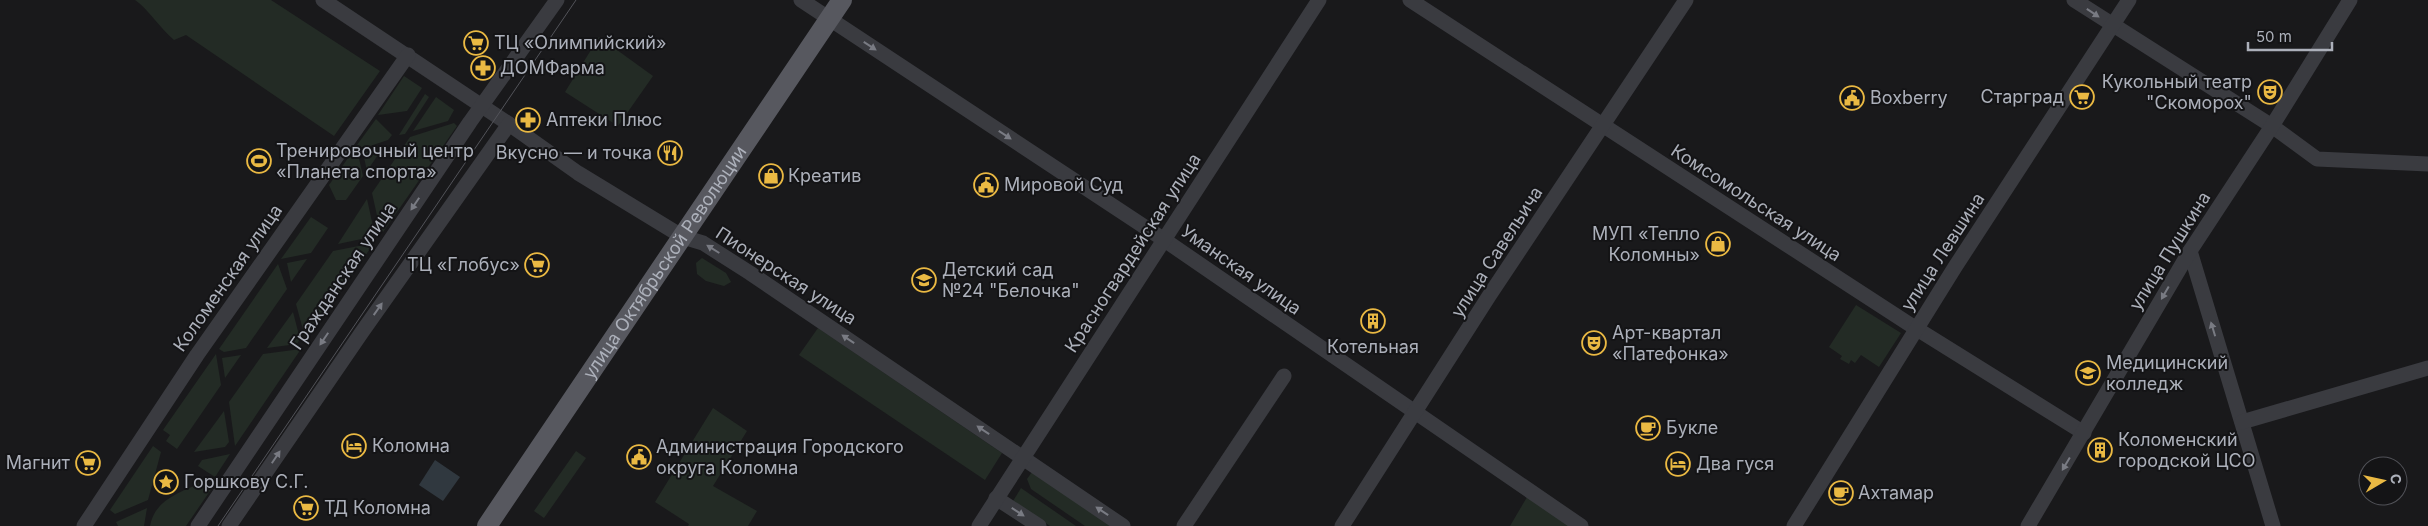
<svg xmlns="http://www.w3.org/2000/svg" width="2428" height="526" viewBox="0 0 2428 526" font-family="Inter,sans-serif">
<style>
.green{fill:#232b25}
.water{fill:#30383f}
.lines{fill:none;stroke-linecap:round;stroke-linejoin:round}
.minor{stroke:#3a3b40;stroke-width:15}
.major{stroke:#57585f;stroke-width:20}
.tram{stroke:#525359;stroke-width:1}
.oneway{fill:#797b83}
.labels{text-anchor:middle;stroke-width:4;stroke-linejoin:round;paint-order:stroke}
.poi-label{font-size:18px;fill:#acb0ba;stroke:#141416;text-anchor:start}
.street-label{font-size:18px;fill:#acb0ba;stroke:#141416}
</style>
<rect width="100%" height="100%" fill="#19191b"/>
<g class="green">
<path d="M135,0H271L380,71L334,136L186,35L174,40C160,28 148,9 135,0Z"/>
<path d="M599,37L653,76L618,126L565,92Z"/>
<path d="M404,76L422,88L407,111L378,115Z"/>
<path d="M425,94L429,97L405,134L399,135Z"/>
<path d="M436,97L454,110L448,121L413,131Z"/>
<path d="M376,119L392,135L388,140L361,149L357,145Z"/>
<path d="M454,123L457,126L383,232L380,229L372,193L410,137Z"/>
<path d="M384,146L367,171L363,153Z"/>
<path d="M353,151L358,154L363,176L346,200H336L329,185Z"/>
<path d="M367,199L374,231L371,237L338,244Z"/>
<path d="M311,217L328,228L311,253L281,259Z"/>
<path d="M374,243L306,341L296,304L333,251Z"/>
<path d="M702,258L726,273L731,282L724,286L706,281L697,274L696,263Z"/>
<path d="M307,259L291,282L287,263Z"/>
<path d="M278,264L287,289L246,348L224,352L219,349Z"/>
<path d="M1856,305L1901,333L1879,367L1861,355L1855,363L1851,360L1849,364L1840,359L1842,356L1829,347Z"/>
<path d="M293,312L300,339L297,344L267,348Z"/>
<path d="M818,328L1002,453L985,480L799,355Z"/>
<path d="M301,349L235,446L229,402L263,354Z"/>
<path d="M216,354L221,385L177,449L166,441L170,435L163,430Z"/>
<path d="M241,355L225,378L222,358Z"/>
<path d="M713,408L747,431L713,486L757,511L748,526H688L689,524L655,502Z"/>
<path d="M224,411L229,442L225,447L194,452Z"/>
<path d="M153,446L161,452L148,500L115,514L110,510Z"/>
<path d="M576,451L586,458L544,518L534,511Z"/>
<path d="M230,454L215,477L198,466L202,460Z"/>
<path d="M1032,472L1113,526H1085L1031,489L1027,479Z"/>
<path d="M202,482L212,488L186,526H150C155,499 180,493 202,482Z"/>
<path d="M1021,488L1076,526H1050L1013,501Z"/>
<path d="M1530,492L1581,526H1510Z"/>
<path d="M147,508L144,526H118L116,522Z"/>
</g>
<path class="water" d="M435,460L460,477L443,501L419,485Z"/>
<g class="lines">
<g class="minor">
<path d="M323,0L509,124L578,173L683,237L703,243L750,273L1123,526"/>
<path d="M801,0L1163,239L1581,526"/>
<path d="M1410,0L1909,324L2084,433"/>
<path d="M2074,0L2272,126L2317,159L2428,164"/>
<path d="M2190,251L2273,526"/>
<path d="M2242,422L2428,368"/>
<path d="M996,498L1039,526"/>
<path d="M84,526L197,355L408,55"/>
<path d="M198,526L470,122L557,0"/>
<path d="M229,526L362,332L509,124"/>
<path d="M979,526L1319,0"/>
<path d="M1184,526L1284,376"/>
<path d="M1342,526L1489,296L1686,0"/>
<path d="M1794,526L1955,267L2129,0"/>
<path d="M2028,526L2190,251L2272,126L2350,0"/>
</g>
<path class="major" id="s1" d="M487,526L842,0"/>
<path class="tram" d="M218,526L576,0"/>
</g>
<defs><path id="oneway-solid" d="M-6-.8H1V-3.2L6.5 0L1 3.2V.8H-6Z" transform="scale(1.25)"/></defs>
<g class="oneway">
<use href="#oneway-solid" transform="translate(2093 13) rotate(34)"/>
<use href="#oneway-solid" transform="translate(870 46) rotate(33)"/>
<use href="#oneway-solid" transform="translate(1005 135) rotate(33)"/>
<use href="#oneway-solid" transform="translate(415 204) rotate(124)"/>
<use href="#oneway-solid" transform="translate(713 249) rotate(-148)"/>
<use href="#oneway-solid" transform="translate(2165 293) rotate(120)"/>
<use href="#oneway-solid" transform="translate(378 309) rotate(-55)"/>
<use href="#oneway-solid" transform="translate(2213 329) rotate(-107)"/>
<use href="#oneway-solid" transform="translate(324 339) rotate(124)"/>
<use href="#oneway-solid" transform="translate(848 339) rotate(-146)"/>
<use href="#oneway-solid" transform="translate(983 430) rotate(-146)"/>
<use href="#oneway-solid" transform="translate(276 457) rotate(-56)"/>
<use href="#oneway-solid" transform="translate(2066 464) rotate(121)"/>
<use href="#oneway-solid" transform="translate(1102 511) rotate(-146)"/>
<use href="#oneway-solid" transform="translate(1018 512) rotate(33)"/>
</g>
<defs>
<g id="supermarket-ring" transform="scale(1.25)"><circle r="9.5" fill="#141416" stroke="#eab943" stroke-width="1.5"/><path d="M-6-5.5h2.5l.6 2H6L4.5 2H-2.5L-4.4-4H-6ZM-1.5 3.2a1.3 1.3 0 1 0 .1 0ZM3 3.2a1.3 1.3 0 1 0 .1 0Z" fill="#eab943"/></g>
<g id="pharmacy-ring" transform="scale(1.25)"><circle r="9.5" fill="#141416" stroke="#eab943" stroke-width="1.5"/><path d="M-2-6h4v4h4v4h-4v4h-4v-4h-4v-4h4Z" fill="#eab943"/></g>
<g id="theatre-ring" transform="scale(1.25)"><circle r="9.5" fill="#141416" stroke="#eab943" stroke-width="1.5"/><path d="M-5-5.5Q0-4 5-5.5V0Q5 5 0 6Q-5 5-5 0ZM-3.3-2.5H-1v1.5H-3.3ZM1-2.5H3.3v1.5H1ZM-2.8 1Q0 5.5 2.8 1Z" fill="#eab943"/></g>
<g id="civic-ring" transform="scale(1.25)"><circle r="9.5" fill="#141416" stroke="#eab943" stroke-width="1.5"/><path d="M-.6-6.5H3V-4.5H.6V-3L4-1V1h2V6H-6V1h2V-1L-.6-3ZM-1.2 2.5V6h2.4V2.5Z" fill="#eab943"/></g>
<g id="restaurant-ring" transform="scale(1.25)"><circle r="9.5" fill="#141416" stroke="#eab943" stroke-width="1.5"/><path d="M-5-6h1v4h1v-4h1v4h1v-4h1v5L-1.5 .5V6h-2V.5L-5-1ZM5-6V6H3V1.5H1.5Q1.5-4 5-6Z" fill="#eab943"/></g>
<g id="stadium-ring" transform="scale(1.25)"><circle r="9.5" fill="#141416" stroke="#eab943" stroke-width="1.5"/><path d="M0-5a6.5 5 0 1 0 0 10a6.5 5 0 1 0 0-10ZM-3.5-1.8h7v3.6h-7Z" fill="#eab943"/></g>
<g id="shop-ring" transform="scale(1.25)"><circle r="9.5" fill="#141416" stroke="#eab943" stroke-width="1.5"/><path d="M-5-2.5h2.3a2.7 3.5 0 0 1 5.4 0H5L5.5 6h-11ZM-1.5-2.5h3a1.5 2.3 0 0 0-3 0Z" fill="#eab943"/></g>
<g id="school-ring" transform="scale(1.25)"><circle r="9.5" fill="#141416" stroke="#eab943" stroke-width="1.5"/><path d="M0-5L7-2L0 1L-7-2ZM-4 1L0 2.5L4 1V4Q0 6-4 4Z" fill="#eab943"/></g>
<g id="building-ring" transform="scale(1.25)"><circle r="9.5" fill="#141416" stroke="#eab943" stroke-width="1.5"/><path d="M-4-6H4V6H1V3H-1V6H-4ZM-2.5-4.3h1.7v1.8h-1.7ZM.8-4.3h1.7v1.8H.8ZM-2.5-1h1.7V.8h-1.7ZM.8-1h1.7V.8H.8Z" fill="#eab943"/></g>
<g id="university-ring" transform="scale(1.25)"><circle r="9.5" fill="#141416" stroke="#eab943" stroke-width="1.5"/><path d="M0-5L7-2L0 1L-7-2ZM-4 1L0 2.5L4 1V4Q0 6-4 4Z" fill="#eab943"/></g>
<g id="cafe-ring" transform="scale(1.25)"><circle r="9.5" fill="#141416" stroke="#eab943" stroke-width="1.5"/><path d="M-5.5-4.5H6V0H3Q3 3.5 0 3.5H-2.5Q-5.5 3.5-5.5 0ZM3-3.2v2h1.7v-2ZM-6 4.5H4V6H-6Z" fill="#eab943"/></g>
<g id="hotel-ring" transform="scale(1.25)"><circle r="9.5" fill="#141416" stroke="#eab943" stroke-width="1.5"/><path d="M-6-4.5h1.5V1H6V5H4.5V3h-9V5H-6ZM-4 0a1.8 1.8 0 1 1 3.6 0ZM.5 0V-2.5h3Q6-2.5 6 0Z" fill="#eab943"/></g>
<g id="sight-ring" transform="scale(1.25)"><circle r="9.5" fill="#141416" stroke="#eab943" stroke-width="1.5"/><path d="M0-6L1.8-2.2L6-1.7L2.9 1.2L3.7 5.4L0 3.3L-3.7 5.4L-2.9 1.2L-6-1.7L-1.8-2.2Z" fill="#eab943"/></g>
</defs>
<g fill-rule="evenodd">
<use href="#supermarket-ring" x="476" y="43"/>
<use href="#pharmacy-ring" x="483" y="68"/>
<use href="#theatre-ring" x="2270" y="92"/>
<use href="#supermarket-ring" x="2082" y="97"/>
<use href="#civic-ring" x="1852" y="98"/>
<use href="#pharmacy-ring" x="528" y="120"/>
<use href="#restaurant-ring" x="670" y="153"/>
<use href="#stadium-ring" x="259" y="161"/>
<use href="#shop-ring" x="771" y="176"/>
<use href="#civic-ring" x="986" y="185"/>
<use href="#shop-ring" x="1718" y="244"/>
<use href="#supermarket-ring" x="537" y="265"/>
<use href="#school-ring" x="924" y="280"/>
<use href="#building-ring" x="1373" y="321"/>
<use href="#theatre-ring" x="1594" y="343"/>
<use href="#university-ring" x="2088" y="373"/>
<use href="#cafe-ring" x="1648" y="428"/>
<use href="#hotel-ring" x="354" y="446"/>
<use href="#building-ring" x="2100" y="450"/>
<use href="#civic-ring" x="639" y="457"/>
<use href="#supermarket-ring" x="88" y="463"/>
<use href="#hotel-ring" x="1678" y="464"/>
<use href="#sight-ring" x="166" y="482"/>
<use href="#cafe-ring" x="1841" y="493"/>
<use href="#supermarket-ring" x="306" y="508"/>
</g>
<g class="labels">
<g class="poi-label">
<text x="494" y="49">ТЦ «Олимпийский»</text>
<text x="500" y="74">ДОМФарма</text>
<text x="2252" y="88" text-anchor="end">Кукольный театр<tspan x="2252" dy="21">"Скоморох"</tspan></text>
<text x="2064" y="103" text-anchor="end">Старград</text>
<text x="1870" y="104">Boxberry</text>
<text x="546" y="126">Аптеки Плюс</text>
<text x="276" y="157">Тренировочный центр<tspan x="276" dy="21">«Планета спорта»</tspan></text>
<text x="652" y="159" text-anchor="end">Вкусно — и точка</text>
<text x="788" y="182">Креатив</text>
<text x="1004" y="191">Мировой Суд</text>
<text x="1700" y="240" text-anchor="end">МУП «Тепло<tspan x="1700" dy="21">Коломны»</tspan></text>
<text x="520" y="271" text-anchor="end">ТЦ «Глобус»</text>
<text x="942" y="276">Детский сад<tspan x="942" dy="21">№24 "Белочка"</tspan></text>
<text x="1612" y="339">Арт-квартал<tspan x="1612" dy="21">«Патефонка»</tspan></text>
<text x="1373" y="353" text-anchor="middle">Котельная</text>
<text x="2106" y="369">Медицинский<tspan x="2106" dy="21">колледж</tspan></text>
<text x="1666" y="434">Букле</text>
<text x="2118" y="446">Коломенский<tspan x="2118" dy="21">городской ЦСО</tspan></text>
<text x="372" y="452">Коломна</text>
<text x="656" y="453">Администрация Городского<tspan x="656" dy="21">округа Коломна</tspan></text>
<text x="70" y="469" text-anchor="end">Магнит</text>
<text x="1696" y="470">Два гуся</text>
<text x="184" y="488">Горшкову С.Г.</text>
<text x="1858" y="499">Ахтамар</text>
<text x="324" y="514">ТД Коломна</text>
</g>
<g class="street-label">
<text transform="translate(1756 203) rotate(33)" y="6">Комсомольская улица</text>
<text transform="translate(2170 251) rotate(-58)" y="6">улица Пушкина</text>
<text transform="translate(1497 252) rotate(-57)" y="6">улица Савельича</text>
<text transform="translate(1943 252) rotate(-57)" y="6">улица Левшина</text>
<text transform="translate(1133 253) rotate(-57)" y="6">Красногвардейская улица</text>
<text dy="6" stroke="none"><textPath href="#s1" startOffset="318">улица Октябрьской Революции</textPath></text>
<text transform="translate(1241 270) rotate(35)" y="6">Уманская улица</text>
<text transform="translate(343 276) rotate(-56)" y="6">Гражданская улица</text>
<text transform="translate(786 276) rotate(33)" y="6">Пионерская улица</text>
<text transform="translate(228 278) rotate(-55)" y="6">Коломенская улица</text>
</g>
</g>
<g transform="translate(2383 481) rotate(81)"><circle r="24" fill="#141416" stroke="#515258"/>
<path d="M0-4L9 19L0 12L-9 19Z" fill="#eab943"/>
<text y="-8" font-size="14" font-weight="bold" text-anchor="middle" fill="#acb0ba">С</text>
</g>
<path d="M2248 42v8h84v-8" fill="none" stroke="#acb0ba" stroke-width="2.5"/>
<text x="2256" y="42" font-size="15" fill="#acb0ba" stroke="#141416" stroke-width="4" paint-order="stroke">50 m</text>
</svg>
